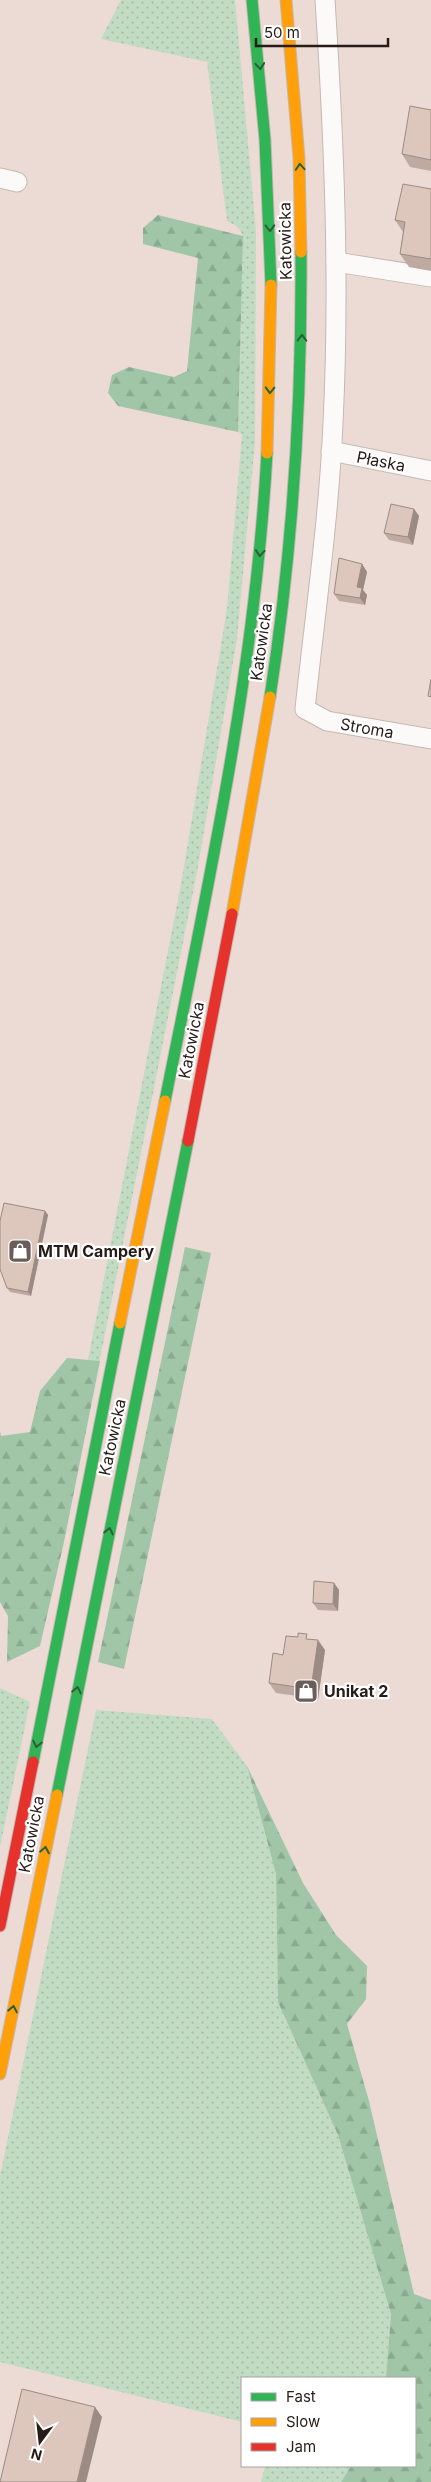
<svg xmlns="http://www.w3.org/2000/svg" width="431" height="2482" viewBox="0 0 431 2482" font-family="Inter,sans-serif">
<style>
.grass{fill:url(#grass-dots)}
.forest{fill:url(#forest-firs)}
.lines{fill:none;stroke-linecap:round;stroke-linejoin:round}
.street-casing{stroke:#c5b8b3;stroke-width:21}
.fast-casing{stroke:#c5b8b3;stroke-width:13}
.slow-casing{stroke:#c5b8b3;stroke-width:13}
.jam-casing{stroke:#c5b8b3;stroke-width:13}
.street{stroke:#fcfaf9;stroke-width:19}
.fast{stroke:#30b455;stroke-width:11}
.slow{stroke:#ff9f0a;stroke-width:11}
.jam{stroke:#e5322d;stroke-width:11}
.wall{fill:#beaaa1}
.shaded-wall{fill:#9b8b83}
.building{fill:#ddc6bb;stroke:#9b8b83}
.oneway{stroke:#2a6033}
.labels{text-anchor:middle;stroke-width:4.5;stroke-linejoin:round;paint-order:stroke}
.street-label{font-size:16px;fill:#261b17;stroke:#fff}
.poi-label{font-size:16px;font-weight:bold;fill:#261b17;stroke:#fff;text-anchor:start}
</style>
<defs>
<pattern id="grass-dots" width="8" height="8" patternUnits="userSpaceOnUse" patternTransform="scale(1.25)"><rect width="8" height="8" fill="#c1dcc2"/><path d="M2 2h.1M6 6h.1" fill="none" stroke="#a6bca6" stroke-width="1.8" stroke-linecap="round"/></pattern>
<pattern id="forest-firs" width="22" height="20" patternUnits="userSpaceOnUse" patternTransform="scale(1.25)"><rect width="22" height="20" fill="#a0c6a7"/><path d="M5 1l3.5 6h-7zM16 11l3.5 6h-7z" fill="#8aaa8f"/></pattern>
</defs>
<rect width="100%" height="100%" fill="#ecdbd5"/>
<g class="grass">
<path d="M121,0H235L256,231L255,442L237,639L197,872L99,1364L88,1360L181,884L227,609L242,434L238,432L243,236L238,227L227,221L207,62L101,39Z"/>
<path d="M0,1688L30,1702L0,1847Z"/>
<path d="M96,1710L212,1719L247,1766L276,1874L278,2002L338,2135L391,2314L386,2378H242V2422L0,2362V2176Z"/>
<path d="M265,2466H351L341,2482H261Z"/>
</g>
<g class="forest">
<path d="M158,215L243,236L238,432L118,406L108,393L112,375L129,367L174,377L187,371L198,258L143,244V228Z"/>
<path d="M185,1247L211,1253L124,1669L98,1662Z"/>
<path d="M67,1358L100,1361L64,1542L40,1646L7,1662L8,1616L0,1602V1431L1,1436L30,1432L40,1391Z"/>
<path d="M247,1766L303,1883L336,1935L367,1966L366,1999L347,2024L369,2101L414,2294L431,2300V2482H341L351,2466H415V2378H386L391,2314L338,2135L278,2002L276,1874Z"/>
</g>
<g class="lines">
<g class="street-casing">
<g id="street">
<path d="M325,0C334,140 340,282 333,423C329,518 315,614 305,709L327,721L431,739"/>
<path d="M0,178L17,182"/>
<path d="M336,262L431,277"/>
<path d="M331,451L431,471"/>
</g>
</g>
<g class="fast-casing">
<g id="fast">
<path d="M252,0L265,140L271,285"/>
<path d="M270,697C293,549 302,401 301,252"/>
<path d="M165,1101C208,886 255,672 267,453"/>
<path d="M33,1762L120,1323"/>
<path d="M57,1795L188,1141"/>
</g>
</g>
<g class="slow-casing">
<g id="slow">
<path d="M286,0L299,158L301,252"/>
<path d="M267,453L271,285"/>
<path d="M232,914L270,697"/>
<path d="M120,1323L165,1101"/>
<path d="M0,2074L57,1795"/>
</g>
</g>
<g class="jam-casing">
<g id="jam">
<path d="M188,1141L232,914"/>
<path d="M0,1926L33,1762"/>
</g>
</g>
<use href="#street" class="street"/>
<use href="#fast" class="fast"/>
<use href="#slow" class="slow"/>
<use href="#jam" class="jam"/>
</g>
<g class="wall">
<path d="M431,110V171L410,167L402,154Z"/>
<path d="M431,189V271L409,267L400,254L403,232L395,220Z"/>
<path d="M414,509L419,516L413,545L389,540L384,533Z"/>
<path d="M362,564L367,572L363,590L367,595L365,605L339,601L334,594Z"/>
<path d="M45,1211L48,1215L31,1296L10,1292L7,1288Z"/>
<path d="M334,1583L339,1590L338,1611L318,1610L313,1603Z"/>
<path d="M311,1639L325,1650L318,1699L276,1693L269,1683L283,1655Z"/>
</g>
<g class="shaded-wall">
<path d="M414,509L419,516L413,545L408,537Z"/>
<path d="M362,564L367,572L363,590L367,595L365,605L360,598L357,587Z"/>
<path d="M45,1211L48,1215L31,1296L28,1292Z"/>
<path d="M334,1583L339,1590L338,1611L333,1604Z"/>
<path d="M318,1640L325,1650L318,1699L311,1689Z"/>
<path d="M95,2407L102,2417L86,2482H77Z"/>
</g>
<g class="building">
<path d="M410,106L431,110V160L402,154Z"/>
<path d="M403,184L431,189V259L400,254L405,222L395,220Z"/>
<path d="M391,504L414,509L408,537L384,533Z"/>
<path d="M339,558L362,564L357,587L362,588L360,598L334,594Z"/>
<path d="M431,679V697L428,696Z"/>
<path d="M4,1203L45,1211L28,1292L7,1288L0,1269V1221Z"/>
<path d="M314,1581L334,1583L333,1604L313,1603Z"/>
<path d="M298,1633L307,1634L306,1639L318,1640L311,1689L269,1683L273,1653L283,1655L286,1636L298,1637Z"/>
<path d="M22,2389L95,2407L77,2482H0Z"/>
</g>
<defs><path id="oneway-chevron" d="M-2-3.5L2.5 0L-2 3.5" fill="none" stroke-width="1.6" stroke-linecap="round" stroke-linejoin="round" transform="scale(1.25)"/></defs>
<g class="oneway">
<use href="#oneway-chevron" transform="translate(260 66) rotate(85)"/>
<use href="#oneway-chevron" transform="translate(300 167) rotate(-94)"/>
<use href="#oneway-chevron" transform="translate(270 228) rotate(89)"/>
<use href="#oneway-chevron" transform="translate(302 338) rotate(-89)"/>
<use href="#oneway-chevron" transform="translate(270 390) rotate(92)"/>
<use href="#oneway-chevron" transform="translate(260 553) rotate(95)"/>
<use href="#oneway-chevron" transform="translate(109 1531) rotate(-78)"/>
<use href="#oneway-chevron" transform="translate(77 1690) rotate(-78)"/>
<use href="#oneway-chevron" transform="translate(37 1744) rotate(102)"/>
<use href="#oneway-chevron" transform="translate(45 1850) rotate(-79)"/>
<use href="#oneway-chevron" transform="translate(13 2009) rotate(-79)"/>
</g>
<defs>
<g id="shop-square" transform="scale(1.25)"><rect x="-9" y="-9" width="18" height="18" rx="4" fill="#6b5e5a" stroke="#fff"/><path d="M-5-2.5h2.3a2.7 3.5 0 0 1 5.4 0H5L5.5 6h-11ZM-1.5-2.5h3a1.5 2.3 0 0 0-3 0Z" fill="#fff"/></g>
</defs>
<g fill-rule="evenodd">
<use href="#shop-square" x="20" y="1251"/>
<use href="#shop-square" x="306" y="1691"/>
</g>
<g class="labels">
<g class="street-label">
<text transform="translate(285 241) rotate(-91)" y="6">Katowicka</text>
<text transform="translate(381 461) rotate(11)" y="6">Płaska</text>
<text transform="translate(261 642) rotate(-82)" y="6">Katowicka</text>
<text transform="translate(367 728) rotate(10)" y="6">Stroma</text>
<text transform="translate(191 1040) rotate(-79)" y="6">Katowicka</text>
<text transform="translate(112 1437) rotate(-78)" y="6">Katowicka</text>
<text transform="translate(31 1834) rotate(-79)" y="6">Katowicka</text>
</g>
<g class="poi-label">
<text x="38" y="1257">MTM Campery</text>
<text x="324" y="1697">Unikat 2</text>
</g>
</g>
<rect x="241" y="2377" width="175" height="90" fill="#ffffff" stroke="#a8a4a2"/>
<rect x="251" y="2393" width="25" height="8" fill="#30b455" stroke="#a8a4a2"/>
<text x="286" y="2402" font-size="15" fill="#261b17">Fast</text>
<rect x="251" y="2418" width="25" height="8" fill="#ff9f0a" stroke="#a8a4a2"/>
<text x="286" y="2427" font-size="15" fill="#261b17">Slow</text>
<rect x="251" y="2443" width="25" height="8" fill="#e5322d" stroke="#a8a4a2"/>
<text x="286" y="2452" font-size="15" fill="#261b17">Jam</text>
<g transform="translate(40 2442) rotate(195)" stroke="#ffffff" stroke-width="4" paint-order="stroke">
<path d="M0-4L9 19L0 12L-9 19Z" fill="#261b17"/>
<text y="-8" font-size="14" font-weight="bold" text-anchor="middle" fill="#261b17">N</text>
</g>
<path d="M256 38v8h132v-8" fill="none" stroke="#261b17" stroke-width="2.5"/>
<text x="264" y="38" font-size="15" fill="#261b17" stroke="#ffffff" stroke-width="4" paint-order="stroke">50 m</text>
</svg>
